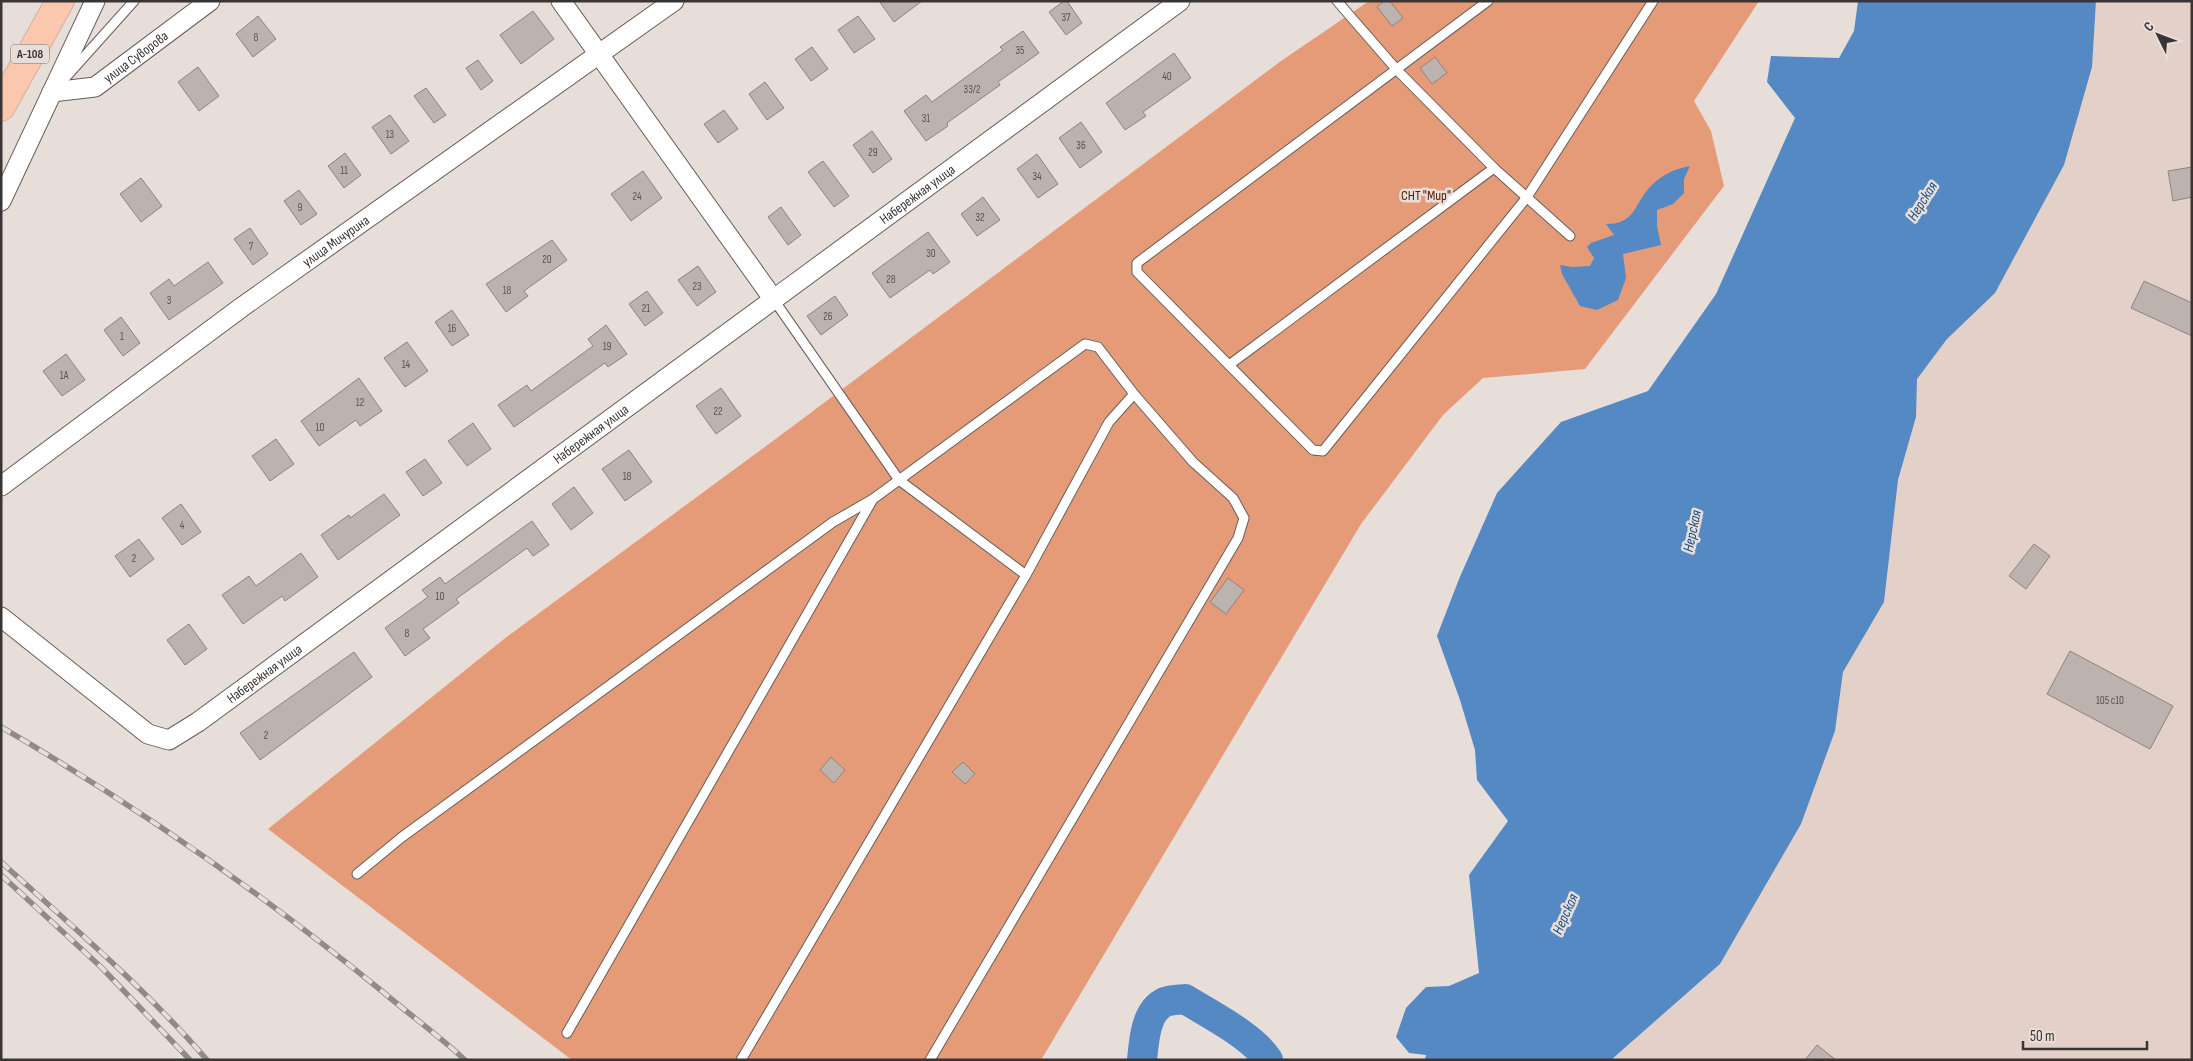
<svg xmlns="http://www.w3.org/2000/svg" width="2193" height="1061" viewBox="0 0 2193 1061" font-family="'Sofia Sans Condensed',sans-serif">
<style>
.built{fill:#e3d1c9}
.green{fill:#e59b78}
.water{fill:#5589c4}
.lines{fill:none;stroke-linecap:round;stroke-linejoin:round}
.river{stroke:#5589c4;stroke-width:30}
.building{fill:#bdb3ae;stroke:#8d837f}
.lane-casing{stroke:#665e5a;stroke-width:11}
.street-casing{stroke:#665e5a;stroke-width:21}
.highway-casing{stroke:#b89484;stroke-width:29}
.lane{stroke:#fff;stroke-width:9}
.street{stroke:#fff;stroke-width:19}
.highway{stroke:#fcc7af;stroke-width:28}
.rail-casing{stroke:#918a87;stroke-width:5.5}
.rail{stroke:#e8ded9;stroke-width:4;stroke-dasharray:11;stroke-linecap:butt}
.labels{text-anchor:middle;stroke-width:5;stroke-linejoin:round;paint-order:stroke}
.number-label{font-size:11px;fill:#5a5452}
.shield{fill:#e8ded9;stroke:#6e6866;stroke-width:1}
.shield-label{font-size:12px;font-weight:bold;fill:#393534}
.street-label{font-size:14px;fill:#393534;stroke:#e8ded9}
.park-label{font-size:14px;fill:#522105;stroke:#e8ded9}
.water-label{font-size:15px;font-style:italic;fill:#164d85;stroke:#e8ded9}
</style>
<rect width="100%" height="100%" fill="#e8ded9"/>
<path class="built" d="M2096,1H2192V1060H1611L1720,964L1835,731L1843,672L1884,602L1898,480L1916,417V379L1947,339L2092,67Z"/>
<path class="green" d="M1369,1H1759L1694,101L1711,131L1724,186L1585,369L1483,378L1443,415L1361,524L1041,1060H572L268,829L504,639L785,432L1281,61Z"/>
<g class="water">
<path d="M1858,1H2096L2092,67L2064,165L1995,293L1947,339L1917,379L1916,417L1898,480L1884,602L1843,672L1835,731L1801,824L1720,964L1611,1060H1425L1426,1055L1409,1053L1396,1037L1406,1008L1426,987L1449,986L1479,973L1469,875L1508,821L1477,780L1475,750L1460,700L1437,636L1459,579L1497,493L1561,422L1648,391L1716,294L1795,118L1767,82L1771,56L1839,58L1854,31Z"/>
<path d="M1690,166L1684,179V193L1673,204L1657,210V226L1661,245L1623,254L1626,278L1618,300L1597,310L1580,306L1562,274L1560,265L1572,267L1590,266L1594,258L1587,247L1591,243L1614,235L1606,224C1635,224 1634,205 1649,188C1661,175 1674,169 1690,166Z"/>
</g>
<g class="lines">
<path class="river" d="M1142,1060C1144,1042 1145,1011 1165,1002C1170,1000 1179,1000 1185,999C1209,1014 1253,1036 1268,1060"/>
</g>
<g class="building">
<path d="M879,1H922L894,22Z"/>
<path d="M1064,1H1067L1082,23L1066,35L1049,12Z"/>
<path d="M1384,1H1390L1403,18L1392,26L1377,7Z"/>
<path d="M533,11L554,39L521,64L500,35Z"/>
<path d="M258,16L276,39L253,57L236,34Z"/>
<path d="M858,16L875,39L854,53L838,30Z"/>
<path d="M1023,31L1039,53L998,82L1000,85L947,123L948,126L926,141L904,111L926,95L932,102L1003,50L1000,47Z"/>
<path d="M812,47L828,69L811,81L795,59Z"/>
<path d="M1174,53L1191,78L1143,112L1146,116L1125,130L1106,103Z"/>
<path d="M1435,57L1447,73L1432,84L1420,68Z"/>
<path d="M478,60L493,81L481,90L466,68Z"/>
<path d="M198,67L219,96L199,111L178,82Z"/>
<path d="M765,82L784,108L767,120L749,94Z"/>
<path d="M426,88L446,115L434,123L414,96Z"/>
<path d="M724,110L738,129L718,143L704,124Z"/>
<path d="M390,115L409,141L391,154L372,127Z"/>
<path d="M1081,122L1102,152L1080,168L1059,138Z"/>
<path d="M872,131L892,159L873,173L853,145Z"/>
<path d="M345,153L361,175L344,188L328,166Z"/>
<path d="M1037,154L1058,184L1038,198L1017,169Z"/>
<path d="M823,161L849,196L834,207L808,172Z"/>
<path d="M2192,167V197L2173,201L2168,171Z"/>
<path d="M643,171L662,198L631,221L611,194Z"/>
<path d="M141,178L162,206L141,222L120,194Z"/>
<path d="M299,190L317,214L301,225L284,201Z"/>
<path d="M983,197L1000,220L977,236L961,214Z"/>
<path d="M781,207L801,235L788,245L768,217Z"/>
<path d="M250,228L268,254L253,265L234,239Z"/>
<path d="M928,232L950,262L933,274L930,270L890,298L872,273Z"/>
<path d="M552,240L567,260L524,291L528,296L506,312L486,284Z"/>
<path d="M208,262L223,283L169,320L150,293L169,279L174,286Z"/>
<path d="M698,266L716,292L697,306L678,280Z"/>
<path d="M2144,281L2192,303V336L2131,308Z"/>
<path d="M647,291L663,313L645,326L629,304Z"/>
<path d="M835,296L848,315L821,335L807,316Z"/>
<path d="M452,310L469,335L452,346L435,322Z"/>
<path d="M121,317L140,343L123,356L104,330Z"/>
<path d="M606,325L627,354L608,367L605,363L514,427L498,405L527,385L531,391L593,346L588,339Z"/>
<path d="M407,342L428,371L405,387L384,358Z"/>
<path d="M66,354L85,380L62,396L43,371Z"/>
<path d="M359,378L382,411L360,426L356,420L319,446L301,421Z"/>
<path d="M721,388L741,416L716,434L696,406Z"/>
<path d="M473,423L491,449L467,466L448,441Z"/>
<path d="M276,439L294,464L270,481L252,456Z"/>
<path d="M629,450L652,482L625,501L602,469Z"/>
<path d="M425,459L442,483L423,496L406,472Z"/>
<path d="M574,487L593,513L571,530L552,504Z"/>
<path d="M384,494L400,515L338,560L321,535L349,515L350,518Z"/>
<path d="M181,504L201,532L182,545L162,518Z"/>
<path d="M532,521L549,545L533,556L527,548L456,599L459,603L423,629L430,638L405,656L385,628L428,597L422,590L440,577L445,584Z"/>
<path d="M139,539L154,559L130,577L115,556Z"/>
<path d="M2034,544L2050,556L2026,589L2009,576Z"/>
<path d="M301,553L318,577L285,601L282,596L243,624L222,595L249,576L256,586Z"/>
<path d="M1228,578L1244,590L1226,614L1210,602Z"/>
<path d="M189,624L207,649L185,665L167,640Z"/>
<path d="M2070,651L2173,706L2150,749L2047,694Z"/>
<path d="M354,652L372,677L260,760L240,733Z"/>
<path d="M831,757L845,770L834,783L820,770Z"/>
<path d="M963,762L975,774L965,784L952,772Z"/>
<path d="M1817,1045L1836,1060H1805Z"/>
</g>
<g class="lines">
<g class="lane-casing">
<g id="lane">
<path d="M1337,1L1397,70L1494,168L1570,236"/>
<path d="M1488,1L1137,263V272L1313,450L1323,451L1527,197L1653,1"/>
<path d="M66,77L134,1"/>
<path d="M774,300L899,480L1026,575"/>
<path d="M1229,365L1494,168"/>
<path d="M357,874L402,837L833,522L873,499L1085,344L1098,347L1134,394L1193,462L1233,498L1244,518L1238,538L930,1060"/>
<path d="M567,1033L873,499"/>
<path d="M741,1060L1026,575L1109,422L1134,394"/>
</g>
</g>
<g class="street-casing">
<g id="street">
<path d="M561,1L774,300"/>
<path id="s1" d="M52,92L95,87L210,1"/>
<path d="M1,201L95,1"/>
<path id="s2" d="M1,486L242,307L674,1"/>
<path id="s3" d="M1,617L148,734L169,740L198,722L1180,1"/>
</g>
</g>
<g class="highway-casing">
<path id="highway" d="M1,107L60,1"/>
</g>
<use href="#lane" class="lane"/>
<use href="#street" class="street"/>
<use href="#highway" class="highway"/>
<g class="rail-casing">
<g id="rail">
<path d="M1,727C135,805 263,894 383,992C410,1015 439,1036 465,1060"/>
<path d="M1,862C72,926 145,988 207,1060"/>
<path d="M1,875L101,967L190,1060"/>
</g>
</g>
<use href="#rail" class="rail"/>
</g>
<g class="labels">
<g class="number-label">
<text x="1066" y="21">37</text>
<text x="256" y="41">8</text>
<text x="1020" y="54">35</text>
<text x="1167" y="80">40</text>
<text x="972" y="93">33/2</text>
<text x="926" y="122">31</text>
<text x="390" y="138">13</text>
<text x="1081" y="149">36</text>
<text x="873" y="156">29</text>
<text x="344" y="174">11</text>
<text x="1037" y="180">34</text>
<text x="637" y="200">24</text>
<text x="300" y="211">9</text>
<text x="980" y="221">32</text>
<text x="251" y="250">7</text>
<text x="931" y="257">30</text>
<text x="547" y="263">20</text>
<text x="891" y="283">28</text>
<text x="697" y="290">23</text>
<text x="507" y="294">18</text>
<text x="169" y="304">3</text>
<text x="646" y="312">21</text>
<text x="828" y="320">26</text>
<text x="452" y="332">16</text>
<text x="122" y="340">1</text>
<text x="607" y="350">19</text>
<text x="406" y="368">14</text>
<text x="64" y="379">1А</text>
<text x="360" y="406">12</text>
<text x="718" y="415">22</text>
<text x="320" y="431">10</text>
<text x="627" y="480">18</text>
<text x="182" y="529">4</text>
<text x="134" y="562">2</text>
<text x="440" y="600">10</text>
<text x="407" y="637">8</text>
<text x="2110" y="704">105 с10</text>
<text x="266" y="739">2</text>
</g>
<rect class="shield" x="11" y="44.5" width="38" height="19" rx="4"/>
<g class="shield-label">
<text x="30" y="58">А-108</text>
</g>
<g class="street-label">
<text dy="5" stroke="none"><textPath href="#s1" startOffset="94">улица Суворова</textPath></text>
<text dy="5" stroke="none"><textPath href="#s3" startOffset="1136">Набережная улица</textPath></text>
<text dy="5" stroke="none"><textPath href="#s2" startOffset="415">улица Мичурина</textPath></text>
<text dy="5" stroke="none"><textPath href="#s3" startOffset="731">Набережная улица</textPath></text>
<text dy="5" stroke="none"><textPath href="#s3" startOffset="326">Набережная улица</textPath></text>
</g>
<g class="park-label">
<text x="1426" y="200">СНТ "Мир"</text>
</g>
<g class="water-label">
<text transform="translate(1922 201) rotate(-58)" y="5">Нерская</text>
<text transform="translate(1692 531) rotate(-78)" y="5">Нерская</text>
<text transform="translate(1565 914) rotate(-66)" y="5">Нерская</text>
</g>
</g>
<rect width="2193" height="1061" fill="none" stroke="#393534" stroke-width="5"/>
<g transform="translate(2158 35) rotate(312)" stroke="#e8ded9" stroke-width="4" paint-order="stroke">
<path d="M0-4L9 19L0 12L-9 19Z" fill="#393534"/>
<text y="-8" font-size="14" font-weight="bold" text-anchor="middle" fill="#393534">С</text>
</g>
<path d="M2023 1041v8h124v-8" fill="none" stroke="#393534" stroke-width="2.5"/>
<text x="2030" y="1041" font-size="15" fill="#393534" stroke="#e8ded9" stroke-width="4" paint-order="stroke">50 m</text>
</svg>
